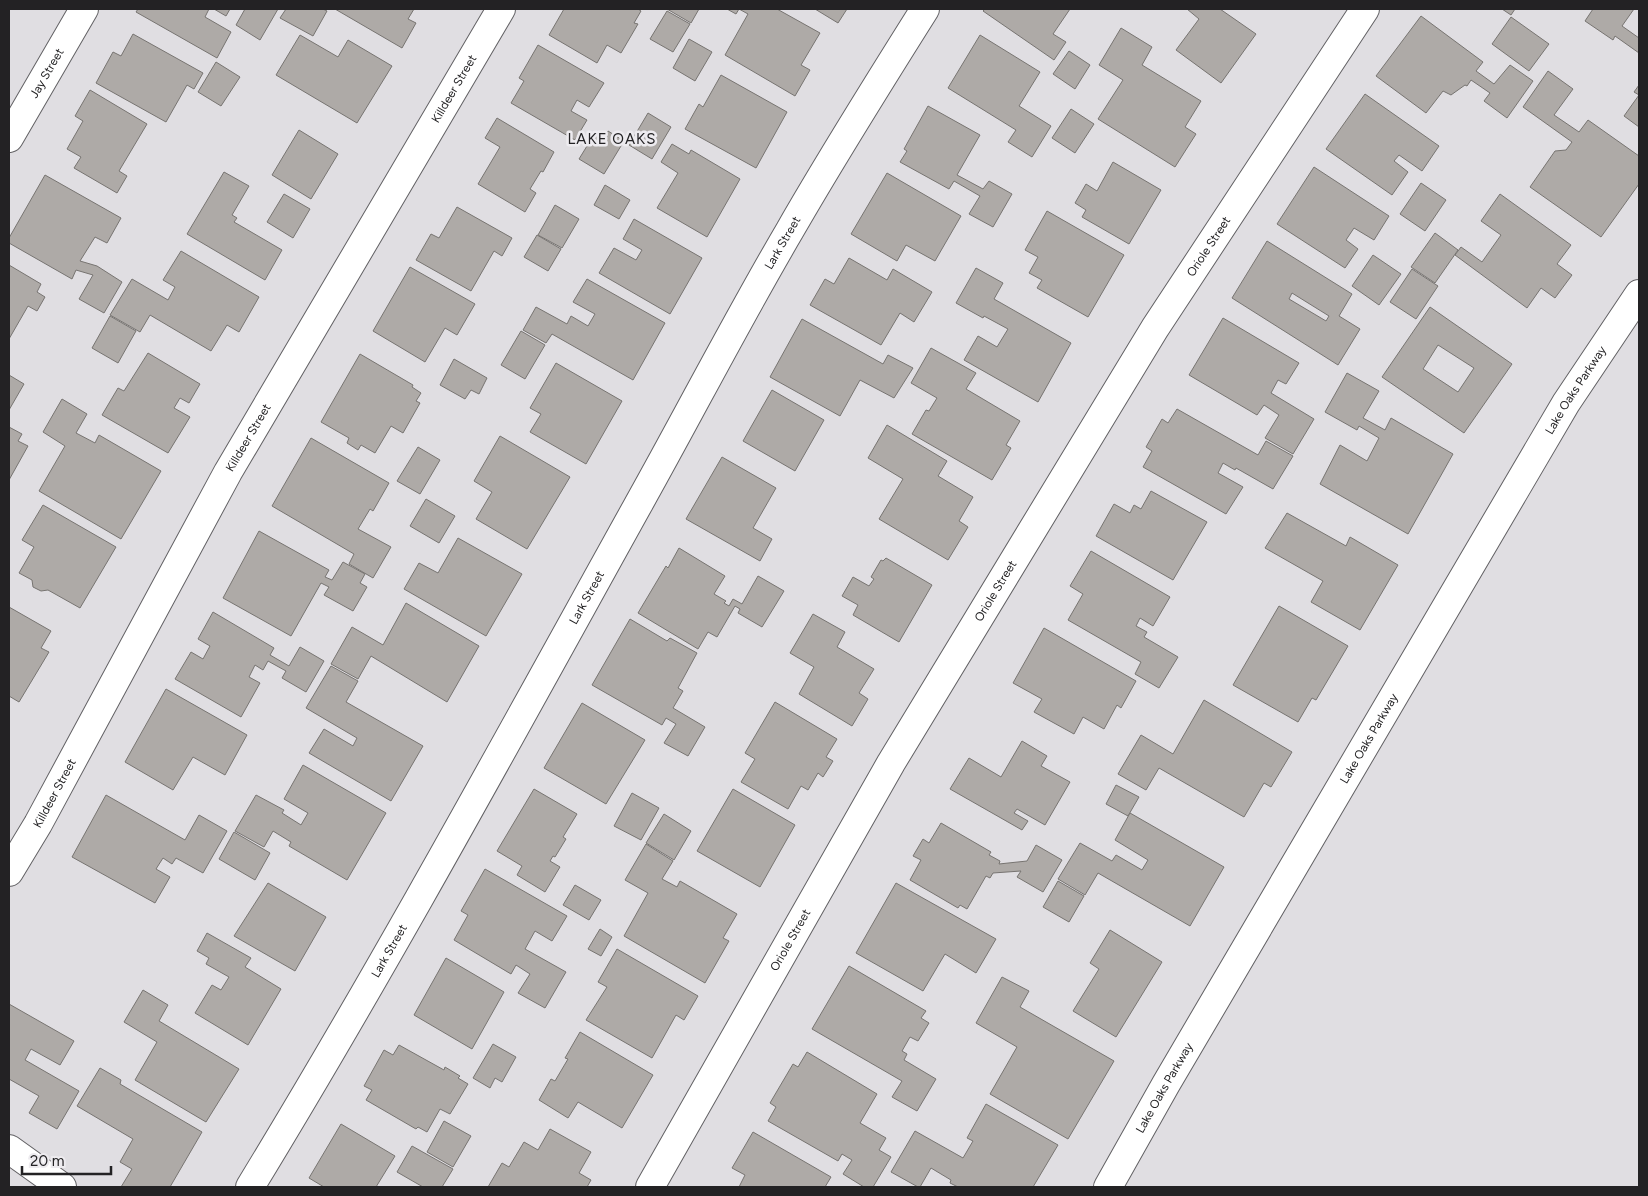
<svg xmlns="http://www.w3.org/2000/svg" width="1648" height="1196" viewBox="0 0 1648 1196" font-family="Figtree,sans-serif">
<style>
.building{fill:#aeaaa7;stroke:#777471;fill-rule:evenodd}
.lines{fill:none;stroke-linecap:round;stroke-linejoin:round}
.minor-casing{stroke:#626164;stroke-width:30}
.minor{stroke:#fff;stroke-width:28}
.labels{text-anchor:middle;stroke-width:5;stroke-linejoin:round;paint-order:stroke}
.street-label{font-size:12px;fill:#232224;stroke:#edebef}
.quarter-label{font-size:15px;letter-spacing:1px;fill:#232224;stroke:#edebef}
</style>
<rect width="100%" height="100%" fill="#e0dee2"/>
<g class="building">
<path d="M138,9H209L205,17L231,32L217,58L136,12Z"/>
<path d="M214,9H230L226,16Z"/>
<path d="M245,9H278L260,40L236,25Z"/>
<path d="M286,9H323L327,11L313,36L280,18Z"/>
<path d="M335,9H414L408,19L416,23L402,48Z"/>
<path d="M564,9H638L641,11L634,23L638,24L621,53L607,45L597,63L549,35Z"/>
<path d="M667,9H699L691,23Z"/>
<path d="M727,9H777L820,33L801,65L810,70L795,96L725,55L748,14L739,9L736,14Z"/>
<path d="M815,9H847L838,23Z"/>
<path d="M985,9H1070L1053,34L1066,42L1054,60L983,11Z"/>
<path d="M1187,9H1220L1256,34L1221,83L1176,50L1199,19Z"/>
<path d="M1502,9H1515L1511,15Z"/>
<path d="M1593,9H1634L1622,26L1639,38V53L1615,36L1613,40L1585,21Z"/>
<path d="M667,11L690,24L673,52L650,39Z"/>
<path d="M1421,16L1483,62L1476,71L1494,84L1510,65L1533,81L1507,118L1484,101L1490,93L1471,80L1467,86L1465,85L1451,95L1443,91L1426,113L1376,76Z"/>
<path d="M1511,17L1549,44L1529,71L1492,44Z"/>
<path d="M1121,28L1152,47L1142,65L1201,101L1185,127L1196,134L1175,167L1098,119L1123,80L1099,65Z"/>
<path d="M133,34L203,73L194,89L187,85L166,122L96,83L113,52L121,56Z"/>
<path d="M300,35L338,57L348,40L392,66L357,123L276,75Z"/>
<path d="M980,35L1040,72L1019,106L1051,126L1032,157L1008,142L1016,130L948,88Z"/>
<path d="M689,39L712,52L695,81L673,68Z"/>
<path d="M538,45L604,83L589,107L577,100L571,111L587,120L575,140L511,103L524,81L519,78Z"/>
<path d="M1069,51L1090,65L1075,89L1053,74Z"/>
<path d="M216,62L240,77L221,106L198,92Z"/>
<path d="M1548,71L1573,89L1554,115L1579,132L1588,120L1639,156V184L1601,237L1530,187L1555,151L1566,150L1572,142L1523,107Z"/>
<path d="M721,75L787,112L756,168L685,129L699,104L703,107Z"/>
<path d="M1639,85V127L1624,116L1639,95L1634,92Z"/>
<path d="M90,90L147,124L119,171L127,176L117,193L74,168L81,157L67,149L83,121L75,116Z"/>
<path d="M1365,94L1439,146L1422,171L1399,155L1394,161L1408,172L1392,195L1326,149Z"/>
<path d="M928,106L980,135L957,175L983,189L989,181L1012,194L993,227L969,214L980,196L954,181L949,189L900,162L907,151L904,149Z"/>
<path d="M1071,109L1094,124L1075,153L1052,138Z"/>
<path d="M648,113L671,127L652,159L629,145Z"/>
<path d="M497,118L554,152L543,172L541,171L530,189L536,193L525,212L478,184L500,147L485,138Z"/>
<path d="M299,130L338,154L311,199L272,175Z"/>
<path d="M608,131L624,141L604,174L579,159L595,133L603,138Z"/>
<path d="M672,144L689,154L691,150L740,179L707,237L657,208L678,173L661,162Z"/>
<path d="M1113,162L1161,190L1129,244L1082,217L1086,210L1075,203L1086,184L1097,191Z"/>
<path d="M1314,167L1389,216L1374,240L1354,228L1346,240L1358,249L1345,268L1277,224Z"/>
<path d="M224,172L249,186L232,215L237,218L234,222L282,250L265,280L187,234Z"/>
<path d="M887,173L961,216L935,261L906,245L897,261L851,234Z"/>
<path d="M45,175L121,218L107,243L95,237L80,261L97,266L122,282L104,313L79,299L93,275L76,270L72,279L9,243V238Z"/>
<path d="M1421,183L1446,200L1425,231L1400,214Z"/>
<path d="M605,185L630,200L619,219L594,205Z"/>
<path d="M284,194L310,209L293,238L267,222Z"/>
<path d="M1500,194L1571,245L1557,264L1572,275L1555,298L1541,288L1527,308L1455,255L1461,247L1482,262L1501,235L1481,221Z"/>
<path d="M555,205L579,219L562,248L538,235Z"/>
<path d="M457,207L512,238L502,256L494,251L471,291L416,260L431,234L439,238Z"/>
<path d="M1047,211L1124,255L1088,317L1037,288L1042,280L1029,273L1038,257L1025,250Z"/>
<path d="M634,219L702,258L670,314L599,273L614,248L636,260L642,250L623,239Z"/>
<path d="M1435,233L1458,250L1435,283L1411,267Z"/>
<path d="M537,235L561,249L548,271L524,257Z"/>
<path d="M1267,241L1352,294L1339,316L1360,329L1338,365L1232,298ZM1292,293L1329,316L1326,321L1289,299Z"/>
<path d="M181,251L259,297L239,332L227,325L211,351L150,315L140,332L110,315L132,279L168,300L175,287L163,280Z"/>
<path d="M1373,255L1401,274L1379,305L1352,286Z"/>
<path d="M849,258L887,280L893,269L932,292L914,322L900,313L881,345L810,305L825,279L834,284Z"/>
<path d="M9,265L41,284L37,292L45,297L37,311L28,306L9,339Z"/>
<path d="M410,267L475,304L457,335L445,328L425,362L373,331Z"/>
<path d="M976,268L1003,283L994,299L1071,343L1038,402L964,360L978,336L997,347L1008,329L984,316L983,318L956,303Z"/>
<path d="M1412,269L1438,286L1416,319L1390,302Z"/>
<path d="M587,279L665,323L633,380L552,334L546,343L523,330L536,307L567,324L571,316L588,326L595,314L573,302Z"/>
<path d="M1430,307L1512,364L1464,433L1382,377ZM1438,345L1474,368L1458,392L1423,369Z"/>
<path d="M110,316L136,331L118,363L92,348Z"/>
<path d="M1223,318L1299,363L1286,384L1278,380L1271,393L1314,419L1293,454L1265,438L1279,415L1264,405L1257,415L1189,375Z"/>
<path d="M802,319L883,364L888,355L913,368L894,398L860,380L840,416L770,377Z"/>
<path d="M521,331L545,345L525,379L501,365Z"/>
<path d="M931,348L976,373L966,389L1020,421L1006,445L1011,448L992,480L912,434L926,410L929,411L937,398L911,383Z"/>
<path d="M148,353L200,384L189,403L180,398L174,408L190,417L168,453L102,415L118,388L124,391Z"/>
<path d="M360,354L413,385L412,387L421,393L416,401L420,403L403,433L391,426L375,453L361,445L358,450L347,443L349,438L321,422Z"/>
<path d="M454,359L487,378L479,394L471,390L465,399L440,385Z"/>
<path d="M556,363L622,401L586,464L530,432L541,414L530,408Z"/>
<path d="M1347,373L1379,391L1363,418L1385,430L1391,418L1453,454L1408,534L1320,484L1340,445L1367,461L1379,438L1359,426L1357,430L1325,412Z"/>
<path d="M9,375L24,384L9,410Z"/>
<path d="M772,390L824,420L795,471L743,441Z"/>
<path d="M62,399L87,414L76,433L95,443L99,435L161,471L121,539L39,491L65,446L43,432Z"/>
<path d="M1177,409L1258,455L1266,441L1293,456L1273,489L1236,468L1235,470L1223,463L1218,473L1243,487L1226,514L1143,467L1152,451L1146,447L1162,419L1168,423Z"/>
<path d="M887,425L947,461L938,476L973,497L959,521L968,527L948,560L879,519L903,479L868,458Z"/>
<path d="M9,427L22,434L18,441L28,446L9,480Z"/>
<path d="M500,436L570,477L527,549L476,519L492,492L474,481Z"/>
<path d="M311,438L389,483L373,511L370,509L358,529L391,547L373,578L349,564L354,554L272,506Z"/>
<path d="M418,447L440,460L420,494L397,481Z"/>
<path d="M722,457L776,488L753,528L772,539L760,561L686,519Z"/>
<path d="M1151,491L1207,522L1173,580L1096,536L1114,504L1130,513L1134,505L1141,509Z"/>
<path d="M426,499L455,516L439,543L410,526Z"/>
<path d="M43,505L116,547L80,608L48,590L41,591L33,587L32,580L19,573L34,547L22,540Z"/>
<path d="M1287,513L1346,546L1350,537L1398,565L1360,630L1311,602L1323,581L1265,548Z"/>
<path d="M259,531L329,570L325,577L332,580L343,562L365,574L360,583L367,587L353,611L324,595L329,587L321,583L291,636L223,598Z"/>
<path d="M458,538L522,574L486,636L404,589L419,563L438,573Z"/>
<path d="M679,548L725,576L714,594L726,601L724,603L729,606L733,599L742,604L758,576L784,591L762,627L738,613L740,609L735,606L717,637L708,632L698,649L638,613L666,566L668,568Z"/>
<path d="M1091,551L1170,597L1153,626L1140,618L1136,626L1147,632L1144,637L1178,657L1159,688L1135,674L1141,662L1068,620L1083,594L1070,586Z"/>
<path d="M886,558L932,585L899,642L853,615L858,605L842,596L853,577L869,586L874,579L871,577L881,560L883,561Z"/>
<path d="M406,603L479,646L447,702L371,656L358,679L331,664L352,627L383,645Z"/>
<path d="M1279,606L1348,646L1316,700L1312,698L1298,722L1233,685Z"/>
<path d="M9,607L51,631L41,648L49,652L19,702L9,696Z"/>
<path d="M213,612L274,648L270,655L289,666L300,647L324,661L306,692L282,678L286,671L268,661L263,670L255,665L249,677L260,683L241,717L175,679L191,652L203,659L210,646L198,639Z"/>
<path d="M813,614L845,632L837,647L874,669L859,693L868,699L852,726L799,694L814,667L790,653Z"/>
<path d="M630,619L667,641L670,638L697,653L678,688L683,691L673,708L705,727L688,756L664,743L676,724L666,718L662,725L592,685Z"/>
<path d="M1044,628L1136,681L1121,708L1117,705L1104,729L1083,717L1074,734L1034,712L1042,699L1013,683Z"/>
<path d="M331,666L358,681L346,702L423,746L391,801L309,753L324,729L353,746L357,738L306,708Z"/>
<path d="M166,689L247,735L225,775L193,757L173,790L125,762Z"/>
<path d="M1204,700L1292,752L1271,787L1264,783L1244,817L1159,768L1146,790L1118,774L1141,735L1173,754Z"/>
<path d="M775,702L837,739L826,757L833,761L823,777L818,773L808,790L801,786L788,809L741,782L755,759L745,753Z"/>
<path d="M582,703L645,740L606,804L544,768Z"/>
<path d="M1022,741L1047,756L1041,766L1070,782L1045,825L1017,809L1014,813L1028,821L1022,830L950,789L969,758L1001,777Z"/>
<path d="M303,765L386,813L347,880L289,846L291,842L273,831L264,847L235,831L256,795L284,810L282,813L301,825L308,813L284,799Z"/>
<path d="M1116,785L1139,797L1128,816L1106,804Z"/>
<path d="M534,789L577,814L563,837L566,839L555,857L553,856L550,861L560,867L545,892L517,875L522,866L497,851Z"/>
<path d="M733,789L795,825L760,887L697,851Z"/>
<path d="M632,793L659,808L641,840L614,826Z"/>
<path d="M106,795L185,840L199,815L227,831L203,873L176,858L172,864L163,858L156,869L170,877L155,903L72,857Z"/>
<path d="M1130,813L1224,867L1190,926L1098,873L1085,895L1058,879L1080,843L1112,861L1116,855L1142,870L1148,860L1115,840Z"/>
<path d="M664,814L691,831L674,860L646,843Z"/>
<path d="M941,823L991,852L989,855L1000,861L999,864L1027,861L1036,845L1062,860L1043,892L1017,877L1021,871L993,873L990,878L986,876L967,909L960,905L958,908L910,880L921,860L913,856L923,839L929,843Z"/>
<path d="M234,832L270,853L255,880L219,859Z"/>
<path d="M646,844L673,861L662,879L677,887L680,881L737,914L723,938L729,941L705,983L624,936L648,893L625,880Z"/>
<path d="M485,869L567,916L552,941L535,931L525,949L566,972L545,1008L518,993L530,974L516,965L511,974L454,940L468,915L461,911Z"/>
<path d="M1058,881L1084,896L1069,922L1043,907Z"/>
<path d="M268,883L326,917L295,971L234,936Z"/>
<path d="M896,883L996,939L976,973L945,954L923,991L856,953Z"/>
<path d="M575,885L601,900L589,920L563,905Z"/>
<path d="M600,929L612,937L601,956L588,949Z"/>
<path d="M1110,930L1162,962L1116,1037L1073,1011L1099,969L1090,963Z"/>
<path d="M207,933L251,958L245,967L281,989L248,1045L195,1013L212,985L221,990L229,977L206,964L209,958L197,951Z"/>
<path d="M617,949L698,996L684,1020L676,1015L652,1058L586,1020L607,987L598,982Z"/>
<path d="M446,958L504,992L472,1049L414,1015Z"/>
<path d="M849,966L926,1011L921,1018L929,1023L918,1041L910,1037L902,1051L907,1054L904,1060L936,1079L917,1111L892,1097L902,1081L812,1029Z"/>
<path d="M1002,977L1029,991L1020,1007L1114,1061L1068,1139L990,1094L1017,1047L976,1023Z"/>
<path d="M143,990L168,1005L159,1021L239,1069L206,1122L135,1080L157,1042L124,1022Z"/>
<path d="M9,1004L74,1041L60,1065L31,1049L25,1060L79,1091L57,1129L29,1113L39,1096L9,1079Z"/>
<path d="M580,1032L653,1075L622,1128L578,1102L568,1118L539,1100L551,1079L555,1081L568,1059L565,1058Z"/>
<path d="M493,1044L516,1057L502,1082L495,1078L490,1088L473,1078Z"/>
<path d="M399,1045L444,1070L445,1067L460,1076L458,1078L468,1084L450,1114L440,1109L427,1132L418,1127L416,1129L366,1100L372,1090L364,1086L384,1050L393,1055Z"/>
<path d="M807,1052L877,1094L860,1123L886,1138L879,1150L891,1157L873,1187H864L843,1174L852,1160L842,1154L838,1161L768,1121L776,1107L770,1103L793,1064L798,1067Z"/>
<path d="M100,1068L121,1080L120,1084L202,1132L170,1187H121L132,1169L120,1162L133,1139L77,1106Z"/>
<path d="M986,1104L1058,1145L1033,1187H958L950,1183L951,1180L931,1168L920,1187H918L891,1172L915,1131L963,1158L973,1141L967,1138Z"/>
<path d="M444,1121L471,1136L453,1167L427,1152Z"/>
<path d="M341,1124L395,1156L376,1187H324L309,1178Z"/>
<path d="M550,1129L591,1152L579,1173L591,1180L587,1187H488L502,1163L509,1167L524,1142L538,1150Z"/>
<path d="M753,1132L831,1177L825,1187H739L745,1175L732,1168Z"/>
<path d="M412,1146L453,1169L442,1187H423L397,1172Z"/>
</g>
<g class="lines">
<g class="minor-casing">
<g id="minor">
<path id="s1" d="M9,138L84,9"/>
<path id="s2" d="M9,872L38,824L228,472L501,9"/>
<path d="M9,1149L62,1187"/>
<path id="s3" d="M250,1187C386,964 511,734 638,505C689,414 737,320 790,230C833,155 879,82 925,9"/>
<path id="s4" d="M650,1187L891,763L1155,328L1365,9"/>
<path id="s5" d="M1108,1187L1166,1084L1566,403L1639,294"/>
</g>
</g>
<use href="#minor" class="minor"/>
</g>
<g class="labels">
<g class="street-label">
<text dy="4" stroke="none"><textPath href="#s1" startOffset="75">Jay Street</textPath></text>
<text dy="4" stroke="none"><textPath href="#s2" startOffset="901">Killdeer Street</textPath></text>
<text dy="4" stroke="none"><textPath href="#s3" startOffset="1084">Lark Street</textPath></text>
<text dy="4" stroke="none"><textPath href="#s4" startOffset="1094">Oriole Street</textPath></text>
<text dy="4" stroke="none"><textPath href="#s5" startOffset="924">Lake Oaks Parkway</textPath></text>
<text dy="4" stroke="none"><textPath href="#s2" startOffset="496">Killdeer Street</textPath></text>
<text dy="4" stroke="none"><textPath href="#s4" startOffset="689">Oriole Street</textPath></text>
<text dy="4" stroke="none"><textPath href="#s3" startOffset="679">Lark Street</textPath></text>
<text dy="4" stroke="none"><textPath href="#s5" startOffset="519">Lake Oaks Parkway</textPath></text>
<text dy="4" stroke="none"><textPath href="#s2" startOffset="91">Killdeer Street</textPath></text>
<text dy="4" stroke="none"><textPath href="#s4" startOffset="284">Oriole Street</textPath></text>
<text dy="4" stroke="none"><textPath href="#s3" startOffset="274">Lark Street</textPath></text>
<text dy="4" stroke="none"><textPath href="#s5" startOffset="114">Lake Oaks Parkway</textPath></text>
</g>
<g class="quarter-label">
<text x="612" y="144">LAKE OAKS</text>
</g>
</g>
<rect width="1648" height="1196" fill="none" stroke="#232224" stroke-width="20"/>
<path d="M22 1166v8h89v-8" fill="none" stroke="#232224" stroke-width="2.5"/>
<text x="30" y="1166" font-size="15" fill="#232224" stroke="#edebef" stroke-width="4" paint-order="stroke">20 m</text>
</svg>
